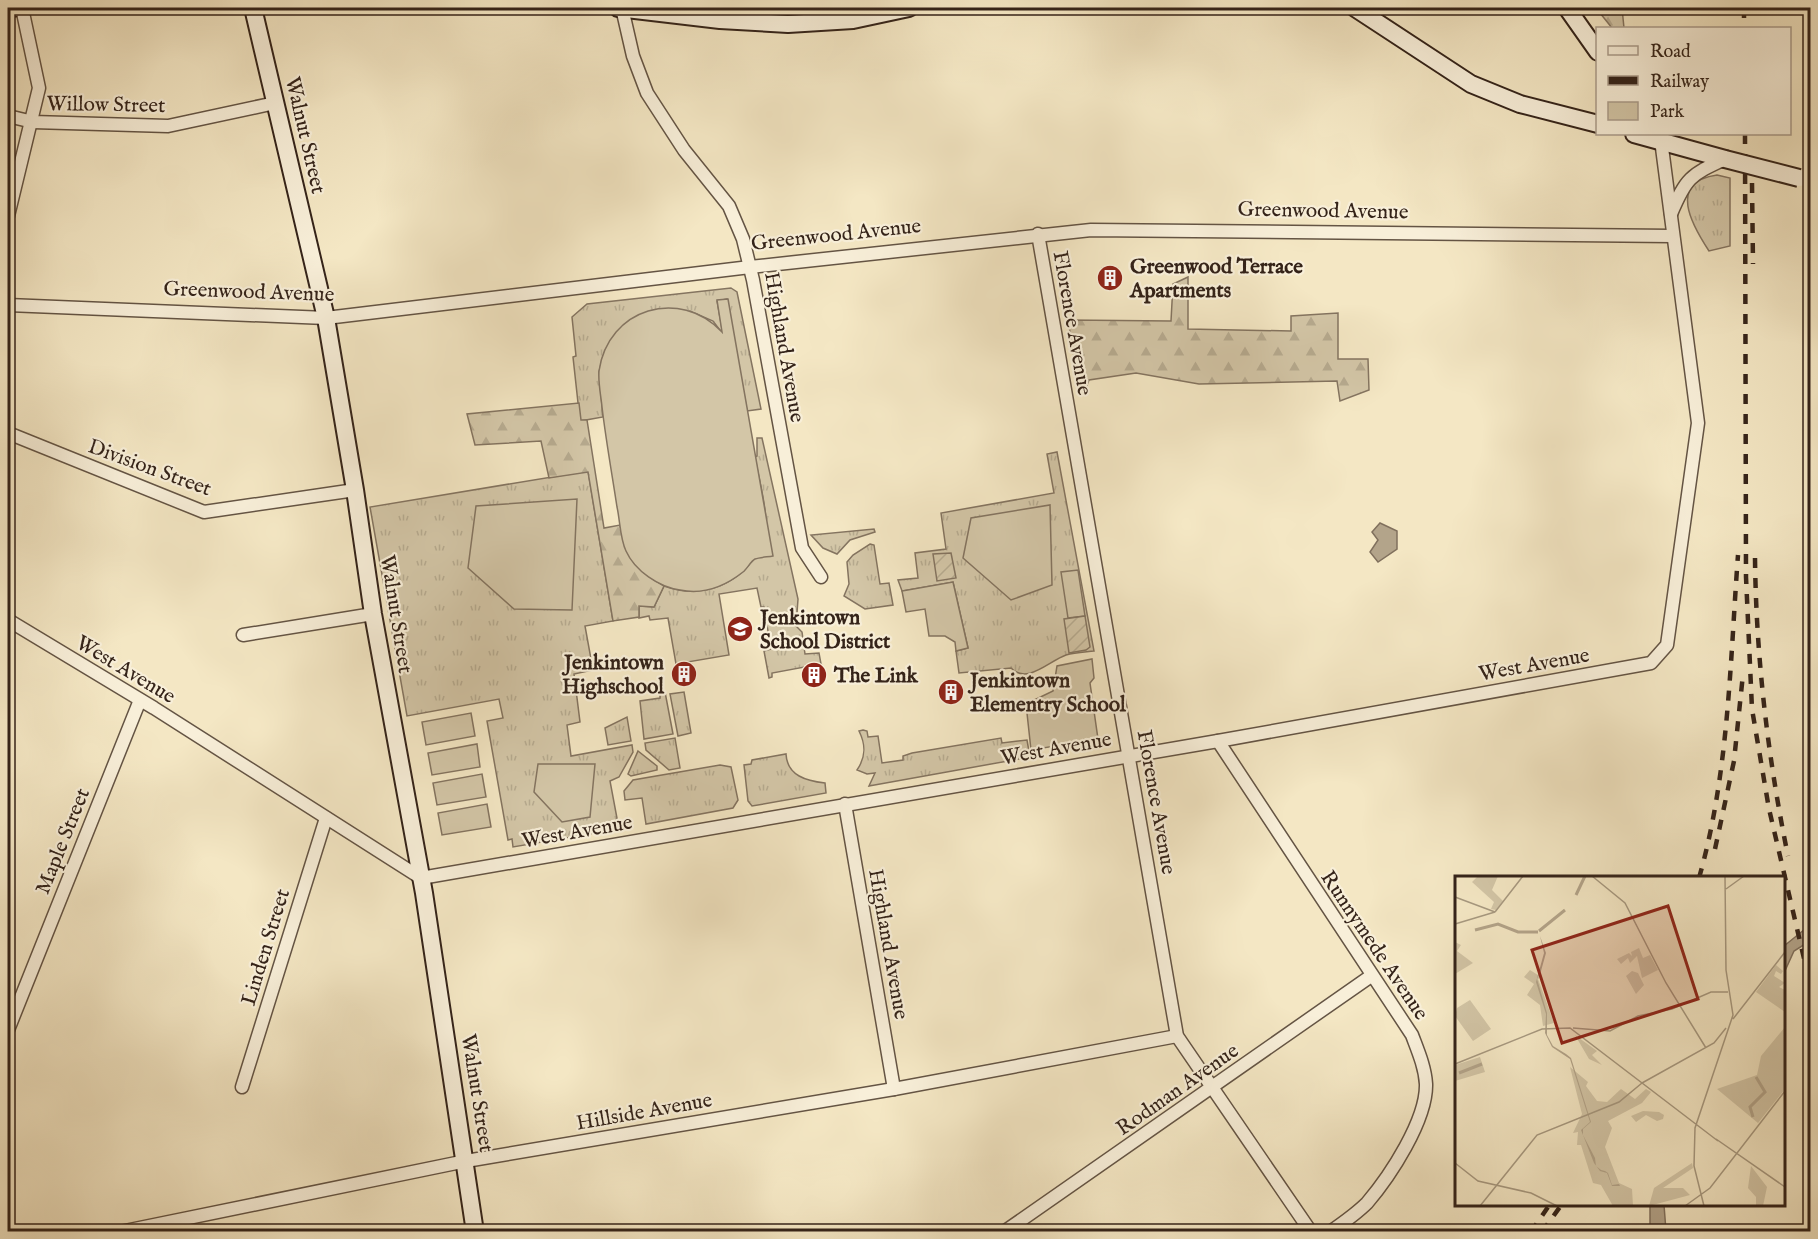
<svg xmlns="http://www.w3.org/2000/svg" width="1818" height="1239" viewBox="0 0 1818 1239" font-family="'IM FELL English',serif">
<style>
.grass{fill:url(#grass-tufts);stroke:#847460;stroke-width:1.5}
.forest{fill:url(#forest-firs);stroke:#847460;stroke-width:1.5}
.park{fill:#d3c6a7;stroke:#847460;stroke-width:1.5}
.garden{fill:url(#garden-furrows);stroke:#847460;stroke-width:1.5}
.water{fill:#b3a48a;stroke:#80705d;stroke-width:1.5}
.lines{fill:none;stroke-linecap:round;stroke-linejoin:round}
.street-casing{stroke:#645444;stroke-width:15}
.secondary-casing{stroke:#342319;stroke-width:20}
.street{stroke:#f8efd9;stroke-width:12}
.secondary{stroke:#f8efd9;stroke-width:16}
.rail{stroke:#342319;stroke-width:4.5;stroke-dasharray:10 10;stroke-linecap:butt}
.secondary-bridge-casing{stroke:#342319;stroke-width:20;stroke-linecap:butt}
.secondary-bridge{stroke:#f8efd9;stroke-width:16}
.labels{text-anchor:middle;stroke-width:4.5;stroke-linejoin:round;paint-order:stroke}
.street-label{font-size:21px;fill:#342319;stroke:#f8efd9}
.poi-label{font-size:21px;font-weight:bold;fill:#342319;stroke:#f8efd9;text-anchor:start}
.inset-river{fill:none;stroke:#b3a48a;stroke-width:3}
.inset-road{fill:none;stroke:#a79980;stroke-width:1.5}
.view{fill:#8f2418;fill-opacity:0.15;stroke:#8f2418;stroke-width:3}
.inset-edge{fill:none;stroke:#342319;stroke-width:3}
</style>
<defs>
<pattern id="grass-tufts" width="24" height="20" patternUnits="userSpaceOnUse" patternTransform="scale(1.5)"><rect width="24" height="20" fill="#d3c6a7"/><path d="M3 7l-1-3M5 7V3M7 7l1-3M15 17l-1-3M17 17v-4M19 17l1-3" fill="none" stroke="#b6aa8f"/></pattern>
<pattern id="forest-firs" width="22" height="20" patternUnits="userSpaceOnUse" patternTransform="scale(1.5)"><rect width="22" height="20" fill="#d3c6a7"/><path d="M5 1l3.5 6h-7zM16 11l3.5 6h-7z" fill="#b6aa8f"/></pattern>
<pattern id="garden-furrows" width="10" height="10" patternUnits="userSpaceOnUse" patternTransform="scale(1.5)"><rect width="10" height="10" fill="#d3c6a7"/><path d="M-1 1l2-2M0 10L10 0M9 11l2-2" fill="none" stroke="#b6aa8f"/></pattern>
</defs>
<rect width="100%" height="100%" fill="#f4e7c4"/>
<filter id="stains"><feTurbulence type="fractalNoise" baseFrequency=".00333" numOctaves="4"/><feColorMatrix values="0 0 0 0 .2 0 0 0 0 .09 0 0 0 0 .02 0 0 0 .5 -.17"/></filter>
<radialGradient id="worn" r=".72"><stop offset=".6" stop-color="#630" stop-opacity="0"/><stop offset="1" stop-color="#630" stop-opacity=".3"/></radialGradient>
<g class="grass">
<path d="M1717,175L1730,178V246L1709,251C1692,225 1667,182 1717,175Z"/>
<path d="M731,288L737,292L761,409L747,411L727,299L717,301L723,334L713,321L690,311L603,356L599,372L603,417L580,421L573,357L576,356L572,317L587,304Z"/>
<path d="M757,438H762L798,599L796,626L802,632L805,654L819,653L821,664L772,673V677L769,678L764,651L771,649L764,607H761L757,588L719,594L729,655L676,664L668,618L650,620L649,616L639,618V606L654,607L664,586C703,600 744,584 760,546C762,541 766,535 766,529C768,511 758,476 755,457L757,456Z"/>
<path d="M1057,452L1094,651C1085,652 1075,652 1066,655C1049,661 1027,685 1011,668L959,673L956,651L968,648L953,582L902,591L898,580L918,578L915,553L946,549L941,513L1054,493L1047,454Z"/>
<path d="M588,471L613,621L585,626L593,670L574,674L580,722L567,725L571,756L632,745L633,752L619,777L610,781L619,829L513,847L512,839L508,840L487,721L503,718L499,699L407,716L370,507Z"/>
<path d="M874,529L875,532L850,540L837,554L823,548L811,535Z"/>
<path d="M870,544L874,545L880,584L889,583L893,605L865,609L844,596L849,584L847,562L853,555Z"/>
<path d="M665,692L673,734L644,739L640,701L660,698V693Z"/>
<path d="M684,692L691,733L678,736L670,694Z"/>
<path d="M627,717L631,741L608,745L605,728Z"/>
<path d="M863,730L867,731L868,737L878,736L882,763L903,760V756L912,753L1001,738L1002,743L1027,740L1030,757L869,786L875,773L867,774L857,770C866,757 866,745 859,731Z"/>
<path d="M675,738L680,768L669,770L646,750L645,743Z"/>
<path d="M638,751L657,766V770L631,776L628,774Z"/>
<path d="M786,754C787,776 807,781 825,783L826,793L752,806L748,801L744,765L751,764L752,760Z"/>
<path d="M720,765L731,767L738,800L733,808L646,824L642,798L625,800L624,791L633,780Z"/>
</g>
<g class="forest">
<path d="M1596,8H1622L1624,28H1612Z"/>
<path d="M1188,277V329L1291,331V316L1338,313V359H1368L1369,390L1340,401L1337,381L1199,384L1136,373L1089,380L1084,393L1080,394L1068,320L1171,321L1173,284Z"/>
<path d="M579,403L581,420H587L604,528L620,525C627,559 634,569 664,586L654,607L639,606V617L613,621L588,472L549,478L541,441L475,445L467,414Z"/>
</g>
<g class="park">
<path d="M728,299L773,556C768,557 760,557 755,559C751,561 747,569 743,572C724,587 704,595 680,590C659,587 635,571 626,551C620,539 620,520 617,507C612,474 606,441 602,407C601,396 598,383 599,371C608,308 680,287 722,332L717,300Z"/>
<path d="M577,499L572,610L514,609L468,568L476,506Z"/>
<path d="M1050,505L1052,585L1011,600L963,558L971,518Z"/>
<path d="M1078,570L1085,616L1068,618L1061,572Z"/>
<path d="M953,582L968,648L956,651L955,642L945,636H929L925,609L906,612L902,591Z"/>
<path d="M1092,659L1094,678L1090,683L1098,739L1031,750L1026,704L1053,691L1057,666Z"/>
<path d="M471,713L475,736L426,745L422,722Z"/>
<path d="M477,744L480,767L432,775L428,753Z"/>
<path d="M538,764H595L590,817L562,822L534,792Z"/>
<path d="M482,774L486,797L437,805L433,783Z"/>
<path d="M487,804L491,827L442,835L438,813Z"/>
</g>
<g class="garden">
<path d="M951,553L956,578L937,581L933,554Z"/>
<path d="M1085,616L1090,647L1086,650L1069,653L1064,619Z"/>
</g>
<g class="water">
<path d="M1380,523L1397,531V549L1378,562L1370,552L1378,540L1372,532Z"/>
<path d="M1810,925V941L1794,951L1784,973V946Z"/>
<path d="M1650,1205H1664L1666,1231H1650Z"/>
</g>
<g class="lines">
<g class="street-casing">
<g id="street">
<path d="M622,8L633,56L647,93L684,150L729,206L743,239L753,280L802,548L821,577"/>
<path d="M8,116L33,122L168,126L275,103"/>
<path d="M1671,214C1686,178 1690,175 1725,159"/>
<path d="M8,216L39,88L22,8"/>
<path d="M1038,234L1177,1036L1311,1232"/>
<path d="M8,305L326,318L750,267L1091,230L1672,236"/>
<path d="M8,433L204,512L355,490"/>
<path d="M8,620L154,708L421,878L1218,741L1651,663L1667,645L1698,423L1661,140"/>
<path d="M243,635L373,614"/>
<path d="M1218,741L1412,1035C1418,1051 1425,1067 1426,1084C1427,1120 1390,1176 1367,1203C1356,1214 1343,1223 1330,1232"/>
<path d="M845,804L894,1089"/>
<path d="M8,1030L140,700"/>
<path d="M242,1087L326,818"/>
<path d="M120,1232L466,1161L894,1089L1177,1036"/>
<path d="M1004,1232L1371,976"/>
</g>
</g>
<g class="secondary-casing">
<g id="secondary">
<path d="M8,8H14"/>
<path d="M253,8L326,318L355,490L373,614L424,893L475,1232"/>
<path d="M618,8L720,20L788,24L853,20L909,8"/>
<path d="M1355,8L1471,84L1520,104L1598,124"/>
<path d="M1567,8L1598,52"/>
<path d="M1634,134L1725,159"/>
</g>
</g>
<use href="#street" class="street"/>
<use href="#secondary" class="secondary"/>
<g class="rail">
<path d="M1744,8V28"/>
<path d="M1745,134L1746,577L1752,709L1769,809L1810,984"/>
<path d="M1752,183L1753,264"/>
<path d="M1755,558C1756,657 1768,759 1788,856"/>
<path d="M1715,849L1734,761L1743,674"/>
<path d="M1699,878C1729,773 1730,662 1738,555"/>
<path d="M1531,1232L1550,1204"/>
<path d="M1542,1232L1562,1204"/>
</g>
<g class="secondary-bridge-casing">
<path id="secondary-bridge" d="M1725,159L1799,178"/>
</g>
<use href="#secondary-bridge" class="secondary-bridge"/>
</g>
<defs>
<g id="building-disc" transform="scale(1.35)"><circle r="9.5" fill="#8f2418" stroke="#f8efd9"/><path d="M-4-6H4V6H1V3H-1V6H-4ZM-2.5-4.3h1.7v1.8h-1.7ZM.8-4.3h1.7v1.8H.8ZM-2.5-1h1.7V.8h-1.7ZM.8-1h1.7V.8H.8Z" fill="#fff"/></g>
<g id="school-disc" transform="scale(1.35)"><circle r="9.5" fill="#8f2418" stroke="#f8efd9"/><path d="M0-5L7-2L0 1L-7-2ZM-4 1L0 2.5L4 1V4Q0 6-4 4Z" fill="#fff"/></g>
</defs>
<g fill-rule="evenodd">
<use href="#building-disc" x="1110" y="278"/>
<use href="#school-disc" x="740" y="629"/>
<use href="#building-disc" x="684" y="674"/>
<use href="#building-disc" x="814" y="675"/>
<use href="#building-disc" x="951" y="692"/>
</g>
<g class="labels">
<g class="street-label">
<text transform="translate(106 104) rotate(1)" y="7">Willow Street</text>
<text transform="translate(306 135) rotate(77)" y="7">Walnut Street</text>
<text transform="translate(1323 210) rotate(1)" y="7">Greenwood Avenue</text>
<text transform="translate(836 234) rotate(-6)" y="7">Greenwood Avenue</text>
<text transform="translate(249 291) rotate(2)" y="7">Greenwood Avenue</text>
<text transform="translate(1073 323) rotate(80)" y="7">Florence Avenue</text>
<text transform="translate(785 347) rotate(80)" y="7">Highland Avenue</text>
<text transform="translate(150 467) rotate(20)" y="7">Division Street</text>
<text transform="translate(397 614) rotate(81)" y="7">Walnut Street</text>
<text transform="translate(1534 664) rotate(-10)" y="7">West Avenue</text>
<text transform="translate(126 669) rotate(31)" y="7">West Avenue</text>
<text transform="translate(1056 748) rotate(-10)" y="7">West Avenue</text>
<text transform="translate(1157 802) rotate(80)" y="7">Florence Avenue</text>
<text transform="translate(577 831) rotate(-10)" y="7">West Avenue</text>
<text transform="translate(62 841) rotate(-68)" y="7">Maple Street</text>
<text transform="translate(889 944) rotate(80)" y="7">Highland Avenue</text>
<text transform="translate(1375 945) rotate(56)" y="7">Runnymede Avenue</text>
<text transform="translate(265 947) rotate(-73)" y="7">Linden Street</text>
<text transform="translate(1177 1089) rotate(-35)" y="7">Rodman Avenue</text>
<text transform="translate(478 1093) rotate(81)" y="7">Walnut Street</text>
<text transform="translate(644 1111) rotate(-10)" y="7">Hillside Avenue</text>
</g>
<g class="poi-label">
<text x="1130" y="273">Greenwood Terrace<tspan x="1130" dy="24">Apartments</tspan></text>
<text x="760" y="624">Jenkintown<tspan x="760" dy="24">School District</tspan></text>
<text x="664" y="669" text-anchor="end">Jenkintown<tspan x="664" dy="24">Highschool</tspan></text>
<text x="834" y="682">The Link</text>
<text x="970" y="687">Jenkintown<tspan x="970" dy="24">Elementry School</tspan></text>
</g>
</g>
<g transform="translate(1455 876)">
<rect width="330" height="330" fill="#f4e7c4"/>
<path d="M184,72L188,82L195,79L203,94L187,102L182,80L175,87L173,82L166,88L162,83L174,77L177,80L176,76ZM321,89L328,95L326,98L321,95L319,100L330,107L324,111L330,114V136L301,116ZM330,151V213L303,247L262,213L302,199L306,180Z" fill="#d3c6a7"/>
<path d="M120,159L142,175L137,179L147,189L134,183ZM115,191L133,206L131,210L142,225L152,226L166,213L180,223L191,213L196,216L187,227L153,245L157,252L150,271L164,307L177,313L178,330H158L146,309L138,307L126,269H122L123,256L118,257L127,238ZM188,235L204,236L209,239L208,243L202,245L191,239L181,246L176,240ZM237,287L238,292L208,312H228L235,319L194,330L199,312ZM296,290L312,311L308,330H301V321L293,312Z" fill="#d3c6a7"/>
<path d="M23,0H43L37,14L48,25L41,34L36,33L39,26L17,6ZM0,66L6,69L2,75L18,87L0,98ZM75,94L86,101L83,103L99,147L88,150L85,129L72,119L79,108L69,101ZM177,95L183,97L189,109L181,118L171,100ZM15,124L36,153L18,165L0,140L2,132ZM25,181L30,196L0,205V189Z" fill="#d3c6a7"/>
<path d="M85,60L91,77L86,95L82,103L92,137V159L98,170L111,178L116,182L136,246L128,253V259L140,282L141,290L146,294L150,295L153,297L157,309L164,308L165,310L172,330L165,310H157L152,297L145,295L139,287L126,254L135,246L115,183L97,171L90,157L91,138L81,106L89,77Z" fill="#b3a48a"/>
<path class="inset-river" d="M121,19L130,0M20,54L43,48L63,56H83M84,55L110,34M4,197L27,188M298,241L295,231L310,216L301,201"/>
<path class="inset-road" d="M137,0L170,27L211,107L251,172M271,13L289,0M0,21L40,36M40,36L68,0M0,48L40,36M278,143L330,76M118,152L155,155L183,140L217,133L256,116H273M0,188L87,153L115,152L263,265M187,207L259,167L271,152M261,263L330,311M0,287L23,305L76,317L102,330M25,330L82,259L164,226L187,207M230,330L255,312L330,215M249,330L239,290L240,252L278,139L271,94L270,0"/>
<path class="view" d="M213,30L243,123L107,167L77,74Z"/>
<rect width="330" height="330" class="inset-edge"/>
</g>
<rect width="1818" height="1239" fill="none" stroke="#f4e7c4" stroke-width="30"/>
<rect x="9" y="9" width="1800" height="1221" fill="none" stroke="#342319" stroke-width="3"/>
<rect x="15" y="15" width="1788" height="1209" fill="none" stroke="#342319" stroke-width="1.5"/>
<rect x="1596" y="27" width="195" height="108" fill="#f8efd9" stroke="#aa9d8c" stroke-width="1.5"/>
<rect x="1608" y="46" width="30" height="9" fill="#f8efd9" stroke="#aa9d8c" stroke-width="1.5"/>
<text x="1650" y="57" font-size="18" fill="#342319">Road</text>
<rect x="1608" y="76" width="30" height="9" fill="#342319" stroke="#aa9d8c" stroke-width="1.5"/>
<text x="1650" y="87" font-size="18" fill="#342319">Railway</text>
<rect x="1608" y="102" width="30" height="18" fill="#d3c6a7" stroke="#aa9d8c" stroke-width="1.5"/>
<text x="1650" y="117" font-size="18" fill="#342319">Park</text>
<rect width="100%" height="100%" filter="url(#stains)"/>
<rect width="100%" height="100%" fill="url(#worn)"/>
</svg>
